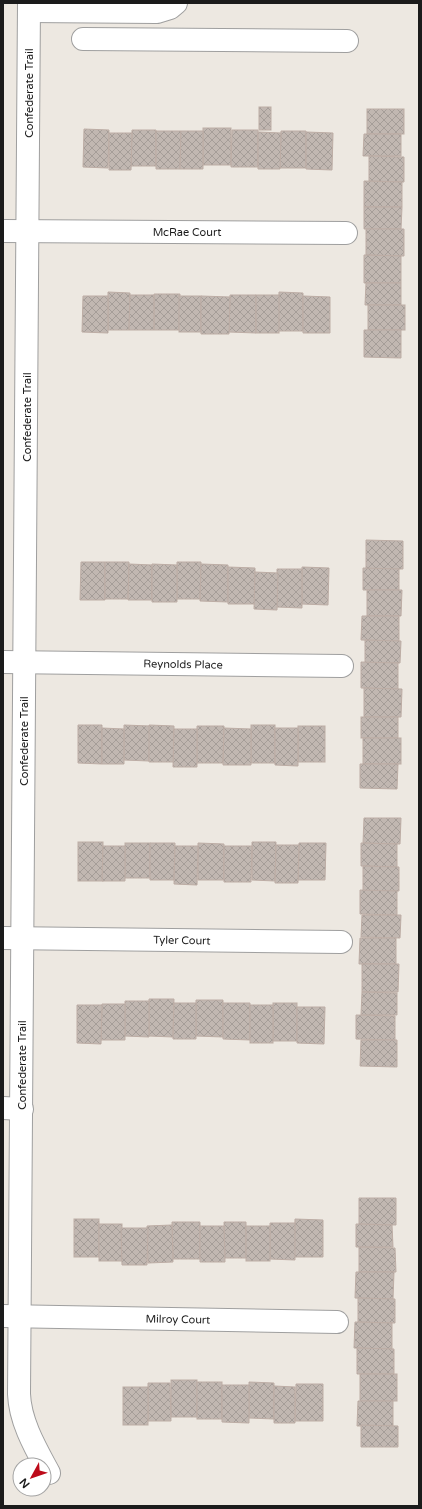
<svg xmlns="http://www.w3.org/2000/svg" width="422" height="1509" viewBox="0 0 422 1509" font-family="'Varela Round',sans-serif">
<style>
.building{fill:url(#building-cross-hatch);stroke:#bdada5}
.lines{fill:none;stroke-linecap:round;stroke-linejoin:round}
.minor-casing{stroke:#9f9f9f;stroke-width:24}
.minor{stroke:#fff;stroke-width:22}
.labels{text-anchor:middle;stroke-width:4;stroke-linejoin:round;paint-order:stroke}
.street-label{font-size:11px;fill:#1b1b1b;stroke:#fff}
</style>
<defs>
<pattern id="building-cross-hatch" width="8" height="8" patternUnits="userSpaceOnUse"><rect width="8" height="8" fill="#c1b7b1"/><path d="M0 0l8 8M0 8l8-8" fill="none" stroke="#a59d98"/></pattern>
</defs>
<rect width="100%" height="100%" fill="#ede8e1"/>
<g class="building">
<rect x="259" y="107" width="12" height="23"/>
<rect x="367" y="109" width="37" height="25"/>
<rect x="203" y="128" width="28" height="37"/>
<path d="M84,129L109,130L108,168L83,167Z"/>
<path d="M132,130H156V166H131Z"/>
<path d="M232,130H258V167H231Z"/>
<path d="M156,131H181L180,169H156Z"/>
<path d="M181,131H203V169H180Z"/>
<path d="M281,131H306V168H280Z"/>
<path d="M258,132L281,133L280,169H258Z"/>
<path d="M306,132L333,133L332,170L306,169Z"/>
<path d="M109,133H132L131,170H109Z"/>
<path d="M364,134H401V156H363Z"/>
<path d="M369,156L404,157V182L369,181Z"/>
<path d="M364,181L402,182V207H364Z"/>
<path d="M364,207H402L401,229H364Z"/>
<path d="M366,229H404V256L366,255Z"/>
<path d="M364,255L401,256V283H364Z"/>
<path d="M366,283H401V305H365Z"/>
<path d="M108,292L130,293L129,330H108Z"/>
<path d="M279,292L303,293V331H278Z"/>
<path d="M154,294H180L179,330H154Z"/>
<path d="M130,295H154V330H129Z"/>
<path d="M230,295H256V333L229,332Z"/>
<rect x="256" y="295" width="23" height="38"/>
<path d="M83,296H108V333L82,332Z"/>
<rect x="179" y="296" width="22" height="36"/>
<path d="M201,296L230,297L229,334H201Z"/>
<path d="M303,296L330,297V333H303Z"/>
<rect x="368" y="305" width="37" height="25"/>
<path d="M364,330H401V358L364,357Z"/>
<path d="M366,540L403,541V569H366Z"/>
<path d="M81,562H105V600H80Z"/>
<path d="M105,562H129L128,599H105Z"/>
<path d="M177,562H201L200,599H177Z"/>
<path d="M129,564L152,565V600H128Z"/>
<path d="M152,564L177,565V602H152Z"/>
<path d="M201,564L228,565V602L200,601Z"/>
<path d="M228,567L255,568V604H228Z"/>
<path d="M302,567L329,568L328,605L302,604Z"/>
<path d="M363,568L399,569V590H363Z"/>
<path d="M277,569H302V608L277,607Z"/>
<path d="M255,572L278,573L277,610L254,609Z"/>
<path d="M367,590H402L401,616H367Z"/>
<path d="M362,616H399V641L361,640Z"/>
<path d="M365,640L401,641L400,663H365Z"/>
<path d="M361,662L398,663V689L361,688Z"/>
<path d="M364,688L402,689L401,717H364Z"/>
<rect x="361" y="717" width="37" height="21"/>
<path d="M78,725H102V764L78,763Z"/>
<path d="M124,725L150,726L149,761L124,760Z"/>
<path d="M149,725L174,726V762H149Z"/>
<rect x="251" y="725" width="24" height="38"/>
<path d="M197,726H224L223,763H197Z"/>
<rect x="298" y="726" width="27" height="36"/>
<path d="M102,728L124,729V764H102Z"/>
<path d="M224,728L251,729V765H223Z"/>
<path d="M275,728H298V766L275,765Z"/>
<path d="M174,729H197V767H173Z"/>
<rect x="363" y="738" width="38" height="26"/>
<path d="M360,764H398L397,789L360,788Z"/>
<path d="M364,818H401L400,844L363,843Z"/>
<rect x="78" y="842" width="25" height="39"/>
<path d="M252,842H276L275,881L252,880Z"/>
<rect x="125" y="843" width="25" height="35"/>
<path d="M150,843H175L174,880H150Z"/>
<path d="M198,843L224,844V880H198Z"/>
<path d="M299,843H326L325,880H298Z"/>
<path d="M361,843L397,844V867L361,866Z"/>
<path d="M276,845H299L298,883H275Z"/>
<path d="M103,846H125V881H102Z"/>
<path d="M175,846H198L197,885L174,884Z"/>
<path d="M224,846H252L251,882H224Z"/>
<path d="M363,866L399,867V891H363Z"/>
<path d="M360,890L397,891V915L360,914Z"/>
<path d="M362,915H401L400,938L361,937Z"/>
<path d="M360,938H396V964H359Z"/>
<path d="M362,964H399L398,992H362Z"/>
<path d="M362,992L397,993V1015H361Z"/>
<path d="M149,999H174L173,1037L149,1036Z"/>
<path d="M196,1000H223V1037L196,1036Z"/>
<path d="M125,1001H149V1037L125,1036Z"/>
<path d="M174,1003H196V1039H173Z"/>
<path d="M223,1003H250V1040L223,1039Z"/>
<rect x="273" y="1003" width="24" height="38"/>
<path d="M102,1004H125V1040H101Z"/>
<path d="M77,1005H102L101,1044L77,1043Z"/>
<rect x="250" y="1005" width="23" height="38"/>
<path d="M297,1007H325L324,1044L297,1043Z"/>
<path d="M356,1015L395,1016V1040L356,1039Z"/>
<path d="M361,1040H397V1067L360,1066Z"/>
<path d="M359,1198H396V1225L359,1224Z"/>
<rect x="74" y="1219" width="25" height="38"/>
<path d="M295,1219L323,1220V1257H294Z"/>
<path d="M172,1222H200V1259H173Z"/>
<path d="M224,1222H246V1258H225Z"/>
<path d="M270,1223H295V1260L270,1259Z"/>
<rect x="99" y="1224" width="23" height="37"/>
<path d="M356,1224L392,1225L393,1247H356Z"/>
<path d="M172,1225L173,1262L148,1263L147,1226Z"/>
<path d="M200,1226H224L225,1262H200Z"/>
<rect x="246" y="1226" width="24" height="35"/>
<path d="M121,1228H148L147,1265H122Z"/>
<path d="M359,1247L395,1248L396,1272H359Z"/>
<path d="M356,1272H394L393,1299L355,1298Z"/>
<path d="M358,1298L395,1299V1323L358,1322Z"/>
<path d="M355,1322L392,1323V1349L354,1348Z"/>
<path d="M357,1348L394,1349V1374H357Z"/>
<rect x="360" y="1374" width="37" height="27"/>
<rect x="171" y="1380" width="26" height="37"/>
<rect x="197" y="1382" width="25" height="37"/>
<path d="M249,1382L274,1383V1419L249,1418Z"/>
<path d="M148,1383H170L171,1421H148Z"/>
<path d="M296,1384H323V1421H295Z"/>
<path d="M222,1385H249V1423L222,1422Z"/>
<path d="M274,1386L295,1387V1423H274Z"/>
<rect x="123" y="1387" width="25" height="38"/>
<path d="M358,1401H393V1426H357Z"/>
<path d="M361,1425L398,1426V1447H361Z"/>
</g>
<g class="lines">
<g class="minor-casing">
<g id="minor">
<path d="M29,3L19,1394C20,1422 36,1449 49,1473"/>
<path d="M29,11L157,12L170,8L176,3"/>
<path d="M83,39L347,41"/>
<path d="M3,231L346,233"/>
<path d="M3,662L342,666"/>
<path d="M3,938L341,942"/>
<path d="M3,1108L22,1109"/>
<path d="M3,1316L337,1322"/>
</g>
</g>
<use href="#minor" class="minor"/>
</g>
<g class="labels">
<g class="street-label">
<text transform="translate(29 93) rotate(-90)" y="4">Confederate Trail</text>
<text x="187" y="236">McRae Court</text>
<text transform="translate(27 417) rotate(-90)" y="4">Confederate Trail</text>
<text transform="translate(183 664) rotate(1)" y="4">Reynolds Place</text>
<text transform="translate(24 741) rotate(-90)" y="4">Confederate Trail</text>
<text transform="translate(182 940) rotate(1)" y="4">Tyler Court</text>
<text transform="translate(22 1065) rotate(-90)" y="4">Confederate Trail</text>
<text transform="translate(178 1319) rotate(1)" y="4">Milroy Court</text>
</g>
</g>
<rect width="422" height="1509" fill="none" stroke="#1b1b1b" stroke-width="8"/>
<g transform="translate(32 1477) rotate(230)"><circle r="19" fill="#ffffff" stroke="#a4a4a4"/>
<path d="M0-3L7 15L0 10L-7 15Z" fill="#bd0a19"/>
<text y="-6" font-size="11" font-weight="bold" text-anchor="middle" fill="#1b1b1b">N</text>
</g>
</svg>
